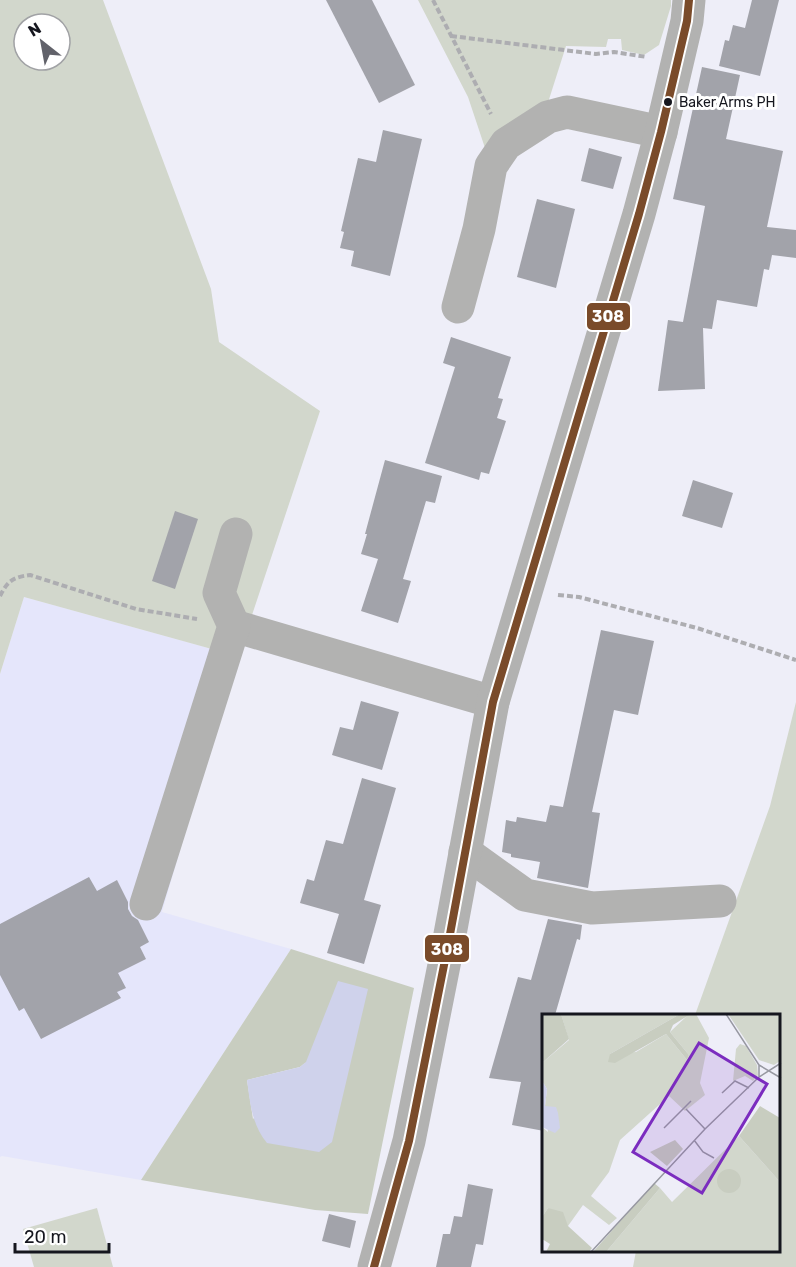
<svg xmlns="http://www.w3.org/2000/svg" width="796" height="1267" viewBox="0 0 796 1267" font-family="Rubik,sans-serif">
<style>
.built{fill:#e5e6fb}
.green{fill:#d2d7cc;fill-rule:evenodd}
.forest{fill:#c8cdc0;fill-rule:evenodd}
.water{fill:#cfd2eb}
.building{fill:#a2a3aa}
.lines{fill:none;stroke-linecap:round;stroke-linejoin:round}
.path{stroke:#adadb1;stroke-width:4;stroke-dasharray:6 3;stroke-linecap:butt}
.minor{stroke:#b2b2b1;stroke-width:33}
.bus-1-casing{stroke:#fff;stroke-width:12}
.bus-1{stroke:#7a4b2a;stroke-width:8}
.bus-dot{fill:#15161e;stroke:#fff;stroke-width:2}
.labels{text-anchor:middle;stroke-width:6;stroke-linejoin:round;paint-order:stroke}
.bus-label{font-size:14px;fill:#15161e;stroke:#fff;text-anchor:start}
.inset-road{fill:none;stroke:#9798a1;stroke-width:1.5}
.view{fill:#7b2cbf;fill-opacity:0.15;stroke:#7b2cbf;stroke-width:3}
.inset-edge{fill:none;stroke:#15161e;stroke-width:3}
.line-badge{stroke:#fff;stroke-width:2}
.badge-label{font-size:16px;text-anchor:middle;font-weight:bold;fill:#fff}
</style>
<rect width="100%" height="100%" fill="#eeeef8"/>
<path class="built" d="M24,597L237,656L162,912L291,949L141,1180L2,1156L0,1157V674Z"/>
<g class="green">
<path d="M0,0H103L211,289L219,342L320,411L251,618L237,656L24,597L0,674ZM24,24H60V60H24Z"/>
<path d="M418,0H671V6L659,45L644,55L622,50L621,39H608L606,47L566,46L545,112L486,151L468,97Z"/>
<path d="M796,702V1267H633L636,1251L780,1250V1015H695L770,806Z"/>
<path d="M97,1208L113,1267H34L23,1229Z"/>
</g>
<path class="forest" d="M291,949L414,988L368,1214L315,1210L141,1180ZM306,1062L253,1119L247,1080L300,1067Z"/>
<path class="water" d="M338,981L368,989L332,1142L319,1152L267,1143C252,1125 250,1103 247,1080L300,1067L306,1062Z"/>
<g class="building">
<path d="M326,0H372L415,85L379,103Z"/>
<path d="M752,0H779L760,76L719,66L725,40L729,41L733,25L745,28Z"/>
<path d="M702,67L740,75L726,139L783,151L767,227L796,230V258L772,255L769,270L764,269L757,307L717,300L712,329L703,328L705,389L658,391L668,320L683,322L705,206L673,199Z"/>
<path d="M383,130L422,139L390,276L351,266L354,251L340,248L344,232L341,231L358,158L376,162Z"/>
<path d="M589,148L622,157L613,189L581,181Z"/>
<path d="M537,199L575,209L556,288L517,277Z"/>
<path d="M451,337L511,357L498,398L503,399L497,418L506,421L489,474L481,472L479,480L425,463L455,367L443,363Z"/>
<path d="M385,460L442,476L435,503L426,501L403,579L411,581L398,623L361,611L378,559L361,554L367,534H365Z"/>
<path d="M693,480L733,493L722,528L682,516Z"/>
<path d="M175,511L198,519L175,589L152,581Z"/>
<path d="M601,630L654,641L638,715L614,710L592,812L600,813L588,888L537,878L540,862L511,857V854L502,852L506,820L516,822L517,817L546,822L550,805L563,807Z"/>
<path d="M361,701L399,712L382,770L332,755L340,727L353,730Z"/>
<path d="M362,778L396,788L364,900L381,905L364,964L327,953L339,914L300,903L307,879L314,881L326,840L343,844Z"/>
<path d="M89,877L97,891L117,880L128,902V909L132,916L138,920L149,942L140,947L146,959L118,973L126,988L117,992L121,998L41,1039L24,1008L19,1011L0,975V924Z"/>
<path d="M548,919L582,925L580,940L577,939L555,1015H544V1131L512,1125L521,1082L489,1078L518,977L531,980Z"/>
<path d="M468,1184L493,1189L483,1245L476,1244L471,1267H436L443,1234H450L454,1216L462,1217Z"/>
<path d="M329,1214L356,1221L350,1248L322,1241Z"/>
</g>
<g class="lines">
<g class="path">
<path d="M433,0L491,114"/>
<path d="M451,36L596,54L614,52L647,57"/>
<path d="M558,595L579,597L697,628L796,660"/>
<path d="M0,596C8,580 14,577 30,575L136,609L197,619"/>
</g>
<g class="minor">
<path d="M458,307L479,229L491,166L506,144L548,117L567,112L661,132"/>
<path d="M234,626L493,702"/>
<path d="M465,852L525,895L592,908L720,901"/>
<path d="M146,904L234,626L219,593L236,534"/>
<path d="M374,1267L409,1141L448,945L493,702L639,214L661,132L687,21L689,0"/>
</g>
<g class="bus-1-casing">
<path id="bus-1" d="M374,1267L409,1141L448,945L493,702L639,214L661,132L687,21L689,0"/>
</g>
<use href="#bus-1" class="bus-1"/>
</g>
<circle class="bus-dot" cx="668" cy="102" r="5"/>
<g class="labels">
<g class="bus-label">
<text x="679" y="107">Baker Arms PH</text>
</g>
</g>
<g transform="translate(542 1014)">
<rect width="238" height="238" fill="#eeeef8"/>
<path d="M19,0H138L68,40L94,38L124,20L145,46L147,41L128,18L147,0H154L167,24L158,69L163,81L143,97L127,82L78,126L67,158L49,182L75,204L67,211L41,191L26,212L6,194L0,203V113L6,118L3,92L5,75L0,67V49L27,26ZM186,0H238V47L232,51L217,46ZM198,30L204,32L215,51L216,61L211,67L203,62L191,67L194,35ZM197,122L238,168V238H64L118,174L130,188Z" fill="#d2d7cc"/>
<path d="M0,0H19L27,25L0,49ZM138,0L147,1L131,11L128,18L147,41L145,46L124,20L73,49L66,48L68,40ZM218,92L238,104V168L197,122ZM133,126L141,135L125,152L108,138ZM175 167a12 12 0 1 1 24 0a12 12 0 1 1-24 0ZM112,169L118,174L64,238H51ZM6,194L21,198L26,212L50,234L47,238H4L8,230L0,225V203Z" fill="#c8cdc0"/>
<path d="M0,67L5,75L3,92L14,93L16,99L18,114L13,119L0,113Z" fill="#cfd2eb"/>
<path class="inset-road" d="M184,0L217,51V63M217,51L239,64M180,79L193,67L207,74M144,95L163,115M122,114L149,87M152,126L161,138L172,144M49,238L163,115L217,63L239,49"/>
<path class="view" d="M157,29L225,70L160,179L91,138Z"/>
<rect width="238" height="238" class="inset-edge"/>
</g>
<g class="line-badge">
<rect x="586" y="302" width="45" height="29" rx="6" fill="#7a4b2a"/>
<rect x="424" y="934" width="46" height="29" rx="6" fill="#7a4b2a"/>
</g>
<g class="badge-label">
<text x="608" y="322">308</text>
<text x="447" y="955">308</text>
</g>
<g transform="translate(42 42) rotate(329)"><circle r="28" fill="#ffffff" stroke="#a1a2a5" stroke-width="1.5"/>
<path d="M0-4.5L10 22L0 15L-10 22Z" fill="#61626a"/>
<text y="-9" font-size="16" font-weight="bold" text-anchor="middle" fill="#15161e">N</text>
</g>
<path d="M15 1243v9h94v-9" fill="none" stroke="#15161e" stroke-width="3"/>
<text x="24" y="1243" font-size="18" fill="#15161e" stroke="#ffffff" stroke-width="4.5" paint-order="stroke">20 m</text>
</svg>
